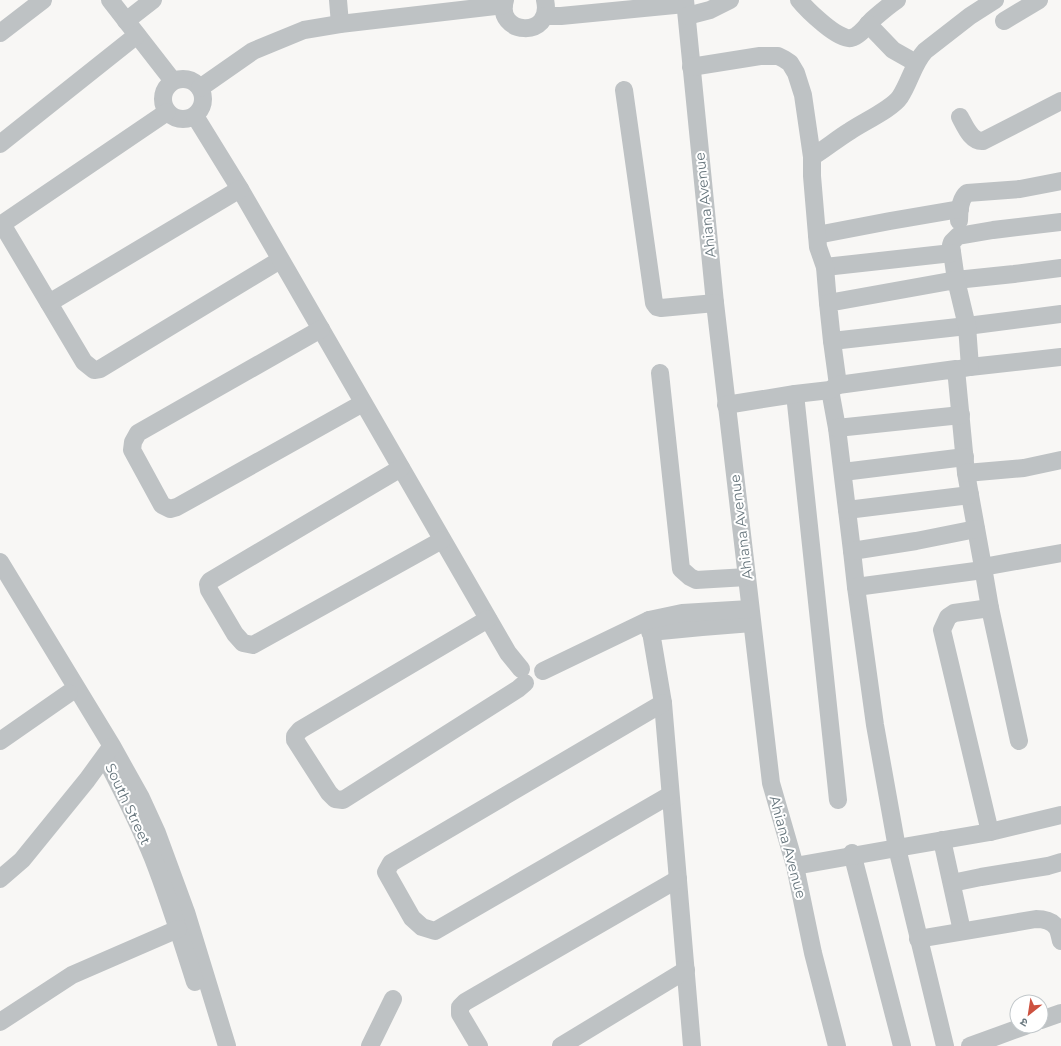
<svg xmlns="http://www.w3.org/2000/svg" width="1061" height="1046" viewBox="0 0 1061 1046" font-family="Montserrat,'Noto Sans Devanagari',sans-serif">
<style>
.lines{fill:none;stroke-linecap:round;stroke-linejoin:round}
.minor{stroke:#bec2c4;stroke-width:18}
.labels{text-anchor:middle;stroke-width:4;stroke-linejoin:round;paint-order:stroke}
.street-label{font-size:14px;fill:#66757c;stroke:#fff}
</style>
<rect width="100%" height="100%" fill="#f8f7f5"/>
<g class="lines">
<g class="minor">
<path d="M110,0L173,81"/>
<path d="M338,0L340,24"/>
<path d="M505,0C494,35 554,40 545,0"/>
<path d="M685,0L715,303L771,783L795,866L813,953L837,1046"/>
<path d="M799,0C807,10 839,41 851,38C860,36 866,26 872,20C880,13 888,6 897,0"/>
<path d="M545,16H561L685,4"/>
<path d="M687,16L710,10L730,0"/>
<path d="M126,21L153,0"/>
<path d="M1004,21L1039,0"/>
<path d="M868,24L893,50L916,63"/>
<path d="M0,33L43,0"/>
<path d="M691,67L760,56H778L784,59L790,63L796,73L803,95L812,157"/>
<circle cx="183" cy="99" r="20"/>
<path d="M200,88L253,51L304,30L340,24L504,5"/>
<path d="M624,90L654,303L657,307L661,308L715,303"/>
<path d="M167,112L2,224L84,362L94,370L100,369L280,260"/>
<path d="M195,116L240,189L508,653L521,669"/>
<path d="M960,117C965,126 971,142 983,141L1061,101"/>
<path d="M0,144L137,35"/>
<path d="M959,221C959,212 960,199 967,193L1020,189L1061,181"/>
<path d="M1061,222L993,230L958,236L952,242L951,245L956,280L1014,274L1061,268"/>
<path d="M817,235L890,221L960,209"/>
<path d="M825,267L952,253"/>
<path d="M49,303L240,189"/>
<path d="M828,303L825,267L818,247L812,176V157C825,149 837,139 850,131C863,122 892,109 900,97C910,82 913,64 925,51L970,16L995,0"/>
<path d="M321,329L138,433L133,442L132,450L162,505L170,509L177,507L363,403"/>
<path d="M832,341L967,326L1061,314"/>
<path d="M959,369L970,367L1061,357"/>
<path d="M660,373L681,569L690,577L696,580L747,577"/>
<path d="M838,385L832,341L828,303L956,280L967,326L970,367"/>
<path d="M830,390L837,428L852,551L856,587L875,725L897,848L945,1046"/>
<path d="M795,394L838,800"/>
<path d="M726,405L795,394L830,390L838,385L956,369L966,473L983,567"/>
<path d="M837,428L961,415"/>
<path d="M401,468L210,581L208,584L209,590L235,634L243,643L253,645L442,540"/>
<path d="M843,472L965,457"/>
<path d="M966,473L1024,468L1061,460"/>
<path d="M847,510L970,495"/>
<path d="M852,551L916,541L976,529"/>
<path d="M0,562L112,746L141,798L157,833L186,912L227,1046"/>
<path d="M856,587L983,570"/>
<path d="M990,608L983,567L1061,553"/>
<path d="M488,619L300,730L295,736V740L329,793L335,799L343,800L518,689L525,683"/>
<path d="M649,620L663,703L692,1046"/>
<path d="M650,632L702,627L752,623"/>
<path d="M543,671L649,620L682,613L750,609"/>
<path d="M663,703L391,863L386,872L412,918L422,927L435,931L670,795"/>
<path d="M0,741L69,693"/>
<path d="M109,765C125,796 140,826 153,858C169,899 182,941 195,982"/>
<path d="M990,832L1061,815"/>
<path d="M942,840L962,931"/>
<path d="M852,853L902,1046"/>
<path d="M795,866L897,848L990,832L942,630L948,617L954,613L990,608L1019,741"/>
<path d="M0,879L22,860L87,780L111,747"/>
<path d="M952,883L981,877L1048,866L1061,862"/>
<path d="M918,939L1036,919C1044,919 1052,920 1057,928C1059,931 1060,937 1061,941"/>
<path d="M1041,1020L1061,1013"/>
<path d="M0,1022L72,975L178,929"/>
<path d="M370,1046L393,999"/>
<path d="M479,1046L460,1014V1007L465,1002L678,879"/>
<path d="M561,1046L686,970"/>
<path d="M970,1046L1025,1026"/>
</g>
</g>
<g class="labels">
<g class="street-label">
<text transform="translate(705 205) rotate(-96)" y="5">Ahiana Avenue</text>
<text transform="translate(741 527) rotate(-97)" y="5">Ahiana Avenue</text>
<text transform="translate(128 804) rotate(65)" y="5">South Street</text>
<text transform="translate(788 847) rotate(75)" y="5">Ahiana Avenue</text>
</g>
</g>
<g transform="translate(1029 1014) rotate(210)"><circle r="19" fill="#ffffff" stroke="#c2c8cb"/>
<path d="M0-3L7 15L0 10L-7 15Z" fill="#cd5240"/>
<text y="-6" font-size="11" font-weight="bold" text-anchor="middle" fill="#66757c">उ</text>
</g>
</svg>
